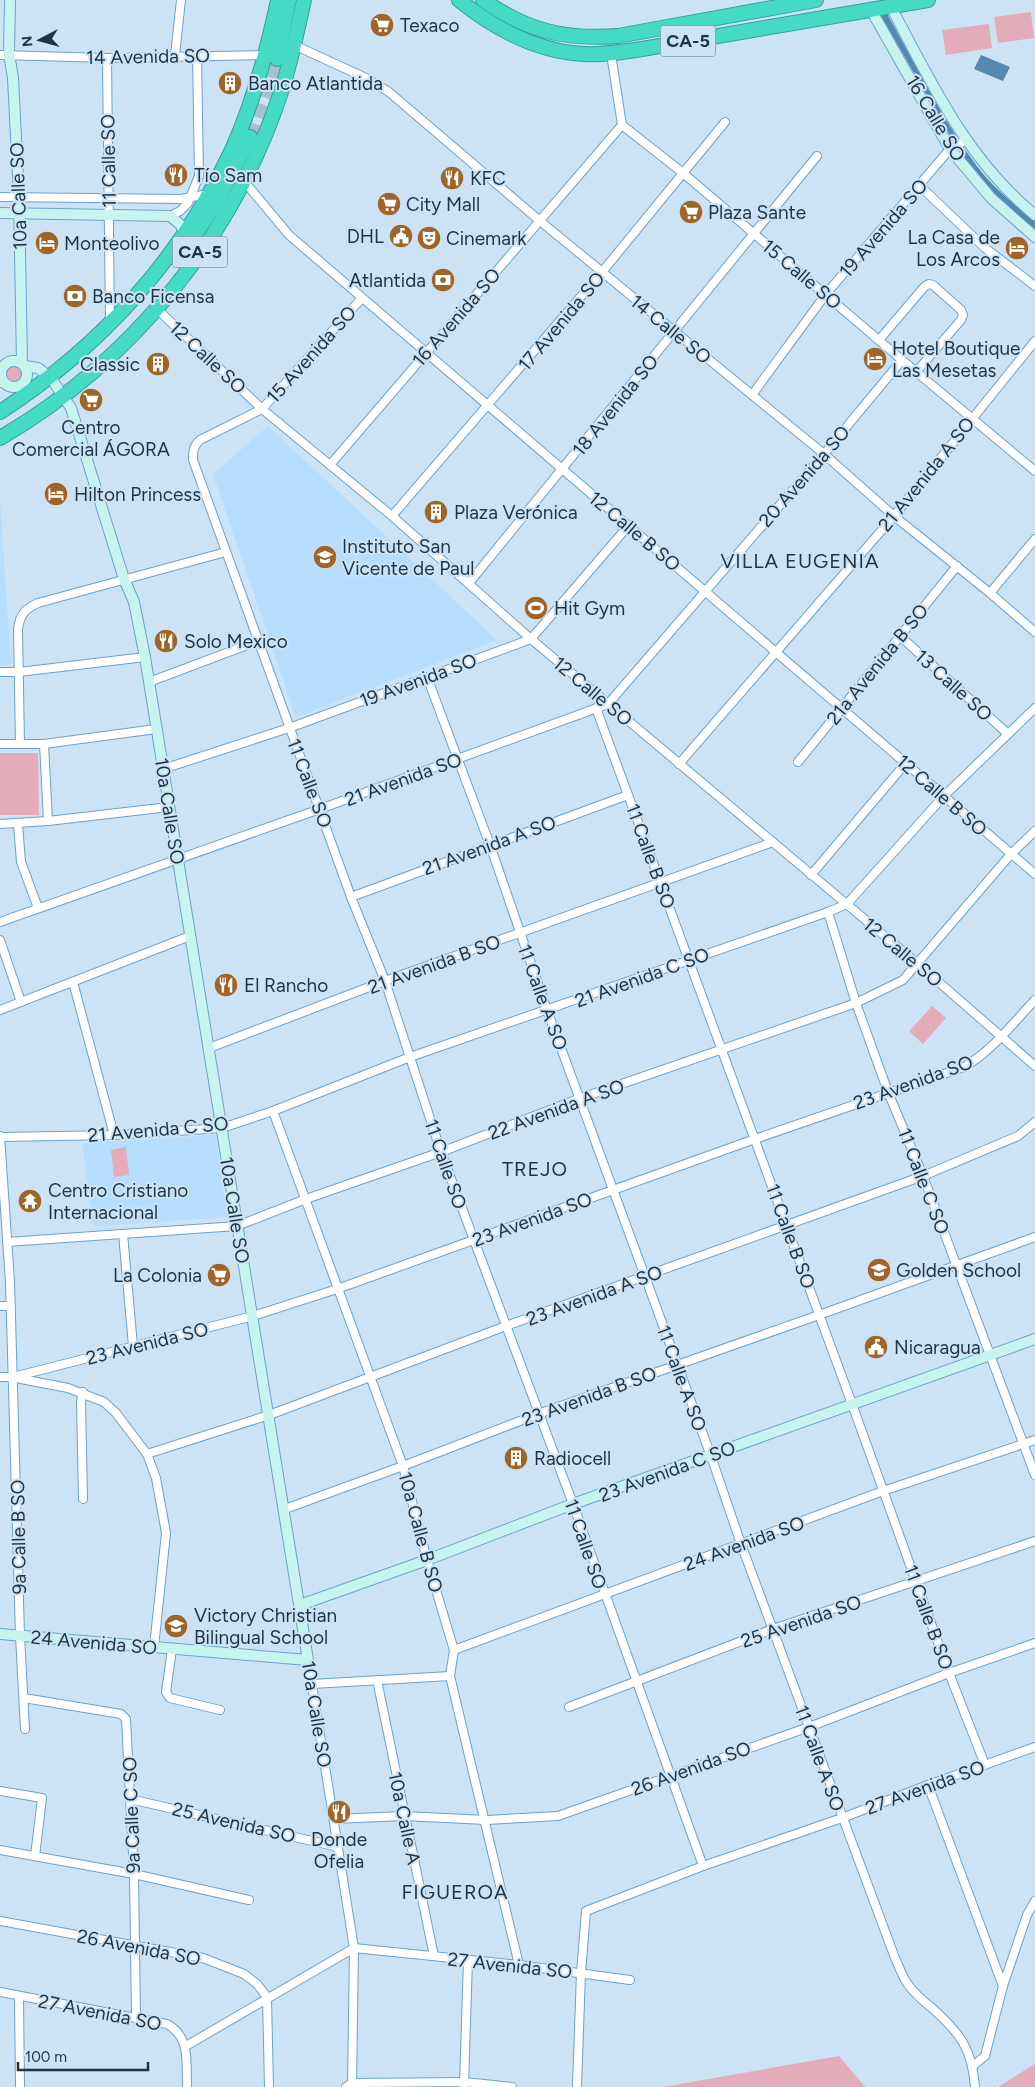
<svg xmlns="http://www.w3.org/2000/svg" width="1035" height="2087" viewBox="0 0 1035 2087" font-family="Figtree,sans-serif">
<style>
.built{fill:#b6ddfc}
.green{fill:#e4abb9}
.water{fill:#5388b0}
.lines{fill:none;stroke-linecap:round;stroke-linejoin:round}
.highway-tunnel{stroke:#a9c0d3;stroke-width:14;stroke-dasharray:14 7;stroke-linecap:butt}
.street-casing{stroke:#69a2ce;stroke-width:10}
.secondary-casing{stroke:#69a2ce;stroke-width:12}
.highway-casing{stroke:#36a099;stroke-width:16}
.street{stroke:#fff;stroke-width:8}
.secondary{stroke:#c7f4ee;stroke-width:10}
.highway{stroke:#44dac6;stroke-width:14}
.labels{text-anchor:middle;stroke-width:4;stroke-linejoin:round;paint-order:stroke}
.shield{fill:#cce3f6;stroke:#51687b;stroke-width:1}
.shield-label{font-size:18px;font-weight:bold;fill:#1c3446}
.poi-label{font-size:19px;fill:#1c3446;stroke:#cce3f6;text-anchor:start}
.street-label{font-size:19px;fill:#1c3446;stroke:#cce3f6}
.neighbourhood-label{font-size:20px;letter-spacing:1px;fill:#1c3446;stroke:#cce3f6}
</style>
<rect width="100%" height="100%" fill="#cce3f6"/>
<g class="built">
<path d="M268,426L497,640L296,717L213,474Z"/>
<path d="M0,501L11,665H0Z"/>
<path d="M216,1135L227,1217L93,1226L82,1143Z"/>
</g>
<g class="green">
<path d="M1031,12L1034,38L998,43L994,17Z"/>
<path d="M989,24L992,48L946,55L942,30Z"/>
<circle cx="14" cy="374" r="10"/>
<path d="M0,753H38L39,815H0Z"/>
<path d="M932,1006L946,1018L923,1044L909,1031Z"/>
<path d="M126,1147L129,1175L114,1177L111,1150Z"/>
<path d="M839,2056L865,2087H663Z"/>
<path d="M1035,2064V2087H998Z"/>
</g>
<g class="water">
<path d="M886,12C917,67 945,126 984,175C999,193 1017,206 1035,221V229L1000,200L975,173L953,141L880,14Z"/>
<path d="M981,55L1010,67L1003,81L974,69Z"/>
</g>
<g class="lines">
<path class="highway-tunnel" d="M250,137L277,59"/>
<g class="street-casing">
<g id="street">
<path d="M294,45L366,78L389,92L540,221L824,454L894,516L990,593L1035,632"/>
<path d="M611,54L622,125L683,173L902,360L1035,471"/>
<path d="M0,55L107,58L266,55"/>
<path d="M175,55L181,0"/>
<path d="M107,58L110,323"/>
<path d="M244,181L289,235L1035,874"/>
<path d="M919,185L985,248L1035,286"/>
<path d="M0,197L181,199L208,194"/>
<path d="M170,216L180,211L188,203L199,176L197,55"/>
<path d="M362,298L262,409L200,440C193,446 193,452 193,460L351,897L385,981L441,1152L573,1504L703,1866"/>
<path d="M157,309L262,409L392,516L531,639L918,964L1035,1066"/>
<path d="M879,340L925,286L929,284L933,285L961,310L963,315L961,320L916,372"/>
<path d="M0,366H4"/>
<path d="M0,383H4"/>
<path d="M752,395L826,294L950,149L966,140"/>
<path d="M330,465L622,125"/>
<path d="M392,516L602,272L725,122"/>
<path d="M469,583L817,156"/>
<path d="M990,593L1035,539"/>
<path d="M900,636L1008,734"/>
<path d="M0,672H19L145,657"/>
<path d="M427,677L490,845L547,1010L711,1456L741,1544L895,1958C899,1966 902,1976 907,1983C913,1992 923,2001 932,2008C960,2033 972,2048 975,2087"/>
<path d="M149,682L258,641"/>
<path d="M596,708L852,1404L949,1673L985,1765"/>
<path d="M0,744H44L156,729"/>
<path d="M20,744L18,629C20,614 25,609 38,603L226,552"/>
<path d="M44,744L48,821"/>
<path d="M798,762L957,566"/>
<path d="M679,764L894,516L1035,341"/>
<path d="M163,769L289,728L531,639L629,525"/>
<path d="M0,824L48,821L169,807"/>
<path d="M18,824L21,862L38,908"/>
<path d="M811,875L905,764"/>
<path d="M351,897L628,795"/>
<path d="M828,912L856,1003L888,1092L923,1176L1035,1475"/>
<path d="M0,922L320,809L608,704L824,454L902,360"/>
<path d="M0,940L21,1002"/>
<path d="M73,982L114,1135"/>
<path d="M0,1010L190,936"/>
<path d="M209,1048L385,981L773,842"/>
<path d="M273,1111L403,1466L427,1560L454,1650L450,1676L519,1965"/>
<path d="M0,1136L10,1282L20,1636L25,1729"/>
<path d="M0,1137L114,1135L222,1128L273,1111L410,1057L828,912L847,904L943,797L1035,708"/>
<path d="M123,1234L133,1346"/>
<path d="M7,1242L237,1226L306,1199L441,1152L581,1098L856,1003L903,980L1011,854L1035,831"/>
<path d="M0,1306H11"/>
<path d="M0,1377H13L253,1316L337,1289L755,1139L964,1067C992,1051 1013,1023 1035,1000"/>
<path d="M16,1378L68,1388L104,1402L116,1413L147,1454L156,1478L166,1533L154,1647"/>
<path d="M83,1392L81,1401L83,1499"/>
<path d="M147,1454L269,1415L506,1326L923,1176L1018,1136L1035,1122"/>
<path d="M285,1509L403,1466L538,1414L819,1315L1035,1237"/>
<path d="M172,1649L166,1692L170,1698L220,1710"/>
<path d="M454,1650L883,1491L1035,1440"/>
<path d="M308,1660L354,1948L352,2087"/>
<path d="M377,1680L434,1956"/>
<path d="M312,1684L450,1676"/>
<path d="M24,1698L121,1714L126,1719L134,1874L136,2017"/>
<path d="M569,1707L773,1629L1035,1541"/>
<path d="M928,1785L1003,1986"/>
<path d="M0,1791L42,1798L35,1856"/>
<path d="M130,1799L338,1847"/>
<path d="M334,1819L404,1816L486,1820L558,1816L809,1727L949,1673L1035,1643"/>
<path d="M0,1850L134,1874L249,1900"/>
<path d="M0,1921L203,1958L244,1974L257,1984L267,1997"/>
<path d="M0,1992L167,2024C191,2037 186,2063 187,2087"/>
<path d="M19,1996L20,2087"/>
<path d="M267,1997L269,2087"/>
<path d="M186,2046L354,1948L519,1965L630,1980"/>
<path d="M974,2065L985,2056L1003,1986L1027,1915L1035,1901"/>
<path d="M464,2085L468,1960"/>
<path d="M346,2087L352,2083L465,2082L512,2087"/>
<path d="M577,2087L581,1973L586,1911L703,1866L842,1818L928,1785L1035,1747"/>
</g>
</g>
<g class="secondary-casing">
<g id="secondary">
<path d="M10,0L9,54L13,78L19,197L22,363"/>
<path d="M891,7C931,82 967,160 1035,215"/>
<path d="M871,10L950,149L991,198L1035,237"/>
<path d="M0,213L170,216L181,225L184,234"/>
<circle cx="14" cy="374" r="13"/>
<path d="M300,1605L427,1560L573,1504L1035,1339"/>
<path d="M0,1634L308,1660L145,657L134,602L124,579L71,408L51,378L38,368L25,366"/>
</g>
</g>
<g class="highway-casing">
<g id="highway">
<path d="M459,0C494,28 538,52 584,54C604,55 623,52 642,49L928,0"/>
<path d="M483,0C527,31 565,40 618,36L816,0"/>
<path d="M277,59L289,0"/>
<path d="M182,253L216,204L250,137"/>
<path d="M0,412C99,348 181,259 231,152C253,104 267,52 278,0"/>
<path d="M0,438C131,362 234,236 281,92C291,62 297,31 304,0"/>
</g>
</g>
<use href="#street" class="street"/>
<use href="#secondary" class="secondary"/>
<use href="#highway" class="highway"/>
</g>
<defs>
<g id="supermarket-disc" transform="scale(1.25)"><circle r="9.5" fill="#a06427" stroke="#cce3f6"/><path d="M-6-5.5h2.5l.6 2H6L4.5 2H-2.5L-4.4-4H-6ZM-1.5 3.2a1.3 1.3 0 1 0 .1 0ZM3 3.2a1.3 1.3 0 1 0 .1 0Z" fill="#fff"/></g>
<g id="building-disc" transform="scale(1.25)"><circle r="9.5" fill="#a06427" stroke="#cce3f6"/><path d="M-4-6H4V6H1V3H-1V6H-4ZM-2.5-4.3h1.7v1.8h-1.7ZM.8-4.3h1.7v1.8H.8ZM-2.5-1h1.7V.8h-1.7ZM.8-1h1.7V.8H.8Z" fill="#fff"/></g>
<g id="restaurant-disc" transform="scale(1.25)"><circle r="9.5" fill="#a06427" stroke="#cce3f6"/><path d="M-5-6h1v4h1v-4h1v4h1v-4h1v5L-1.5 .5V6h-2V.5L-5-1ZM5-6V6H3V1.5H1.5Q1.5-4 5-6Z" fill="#fff"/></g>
<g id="civic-disc" transform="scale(1.25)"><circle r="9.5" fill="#a06427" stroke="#cce3f6"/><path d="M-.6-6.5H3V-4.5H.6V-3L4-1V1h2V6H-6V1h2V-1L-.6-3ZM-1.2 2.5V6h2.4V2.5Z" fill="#fff"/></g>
<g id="theatre-disc" transform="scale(1.25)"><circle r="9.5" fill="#a06427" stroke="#cce3f6"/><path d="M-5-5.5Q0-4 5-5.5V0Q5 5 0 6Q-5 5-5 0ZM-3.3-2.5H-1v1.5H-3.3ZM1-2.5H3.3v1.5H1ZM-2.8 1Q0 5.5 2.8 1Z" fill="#fff"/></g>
<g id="hotel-disc" transform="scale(1.25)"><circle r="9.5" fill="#a06427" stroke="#cce3f6"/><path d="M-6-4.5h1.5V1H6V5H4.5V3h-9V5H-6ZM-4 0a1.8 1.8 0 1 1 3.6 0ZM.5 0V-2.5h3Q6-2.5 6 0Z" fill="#fff"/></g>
<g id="bank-disc" transform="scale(1.25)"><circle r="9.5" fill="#a06427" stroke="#cce3f6"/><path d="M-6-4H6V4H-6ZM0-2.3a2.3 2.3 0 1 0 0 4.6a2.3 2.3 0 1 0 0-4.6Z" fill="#fff"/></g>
<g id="school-disc" transform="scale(1.25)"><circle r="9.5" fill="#a06427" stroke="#cce3f6"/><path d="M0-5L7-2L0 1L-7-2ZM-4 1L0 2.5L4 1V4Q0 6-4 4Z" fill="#fff"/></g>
<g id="stadium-disc" transform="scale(1.25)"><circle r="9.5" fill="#a06427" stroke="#cce3f6"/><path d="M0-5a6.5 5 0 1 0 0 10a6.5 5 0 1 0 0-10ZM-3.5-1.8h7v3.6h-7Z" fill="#fff"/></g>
<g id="temple-disc" transform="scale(1.25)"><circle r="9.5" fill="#a06427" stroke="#cce3f6"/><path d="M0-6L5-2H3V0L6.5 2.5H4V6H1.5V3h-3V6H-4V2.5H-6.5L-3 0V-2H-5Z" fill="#fff"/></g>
</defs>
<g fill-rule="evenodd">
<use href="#supermarket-disc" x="382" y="25"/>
<use href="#building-disc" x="230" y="83"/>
<use href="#restaurant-disc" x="176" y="175"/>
<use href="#restaurant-disc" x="452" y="178"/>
<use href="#supermarket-disc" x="389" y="204"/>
<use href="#supermarket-disc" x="691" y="212"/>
<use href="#civic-disc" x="401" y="236"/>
<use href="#theatre-disc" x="429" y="238"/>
<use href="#hotel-disc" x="47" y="243"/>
<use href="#hotel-disc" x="1017" y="248"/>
<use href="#bank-disc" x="443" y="280"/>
<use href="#bank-disc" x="75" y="296"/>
<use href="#hotel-disc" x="875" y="359"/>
<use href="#building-disc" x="158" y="364"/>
<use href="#supermarket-disc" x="91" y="400"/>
<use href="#hotel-disc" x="56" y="494"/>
<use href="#building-disc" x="436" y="512"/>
<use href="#school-disc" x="325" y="557"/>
<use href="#stadium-disc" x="536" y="608"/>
<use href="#restaurant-disc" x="166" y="641"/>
<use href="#restaurant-disc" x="226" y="985"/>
<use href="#temple-disc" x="30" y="1201"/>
<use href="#school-disc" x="879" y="1270"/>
<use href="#supermarket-disc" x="219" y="1275"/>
<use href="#civic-disc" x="876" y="1347"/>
<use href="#building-disc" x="516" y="1458"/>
<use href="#school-disc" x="176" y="1626"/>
<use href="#restaurant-disc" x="339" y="1812"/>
</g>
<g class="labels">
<g class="shield">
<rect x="660.5" y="25.5" width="55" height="31" rx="4"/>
<rect x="172.5" y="236.5" width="55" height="31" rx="4"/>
</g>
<g class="shield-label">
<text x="688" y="47">CA-5</text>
<text x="200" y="258">CA-5</text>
</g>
<g class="poi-label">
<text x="400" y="32">Texaco</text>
<text x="248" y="90">Banco Atlantida</text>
<text x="194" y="182">Tío Sam</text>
<text x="470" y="185">KFC</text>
<text x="406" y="211">City Mall</text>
<text x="708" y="219">Plaza Sante</text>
<text x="384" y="243" text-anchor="end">DHL</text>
<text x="1000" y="244" text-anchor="end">La Casa de<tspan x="1000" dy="22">Los Arcos</tspan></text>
<text x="446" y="245">Cinemark</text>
<text x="64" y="250">Monteolivo</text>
<text x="426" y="287" text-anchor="end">Atlantida</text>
<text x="92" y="303">Banco Ficensa</text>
<text x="892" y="355">Hotel Boutique<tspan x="892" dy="22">Las Mesetas</tspan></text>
<text x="140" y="371" text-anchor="end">Classic</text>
<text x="91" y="434" text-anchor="middle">Centro<tspan x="91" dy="22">Comercial ÁGORA</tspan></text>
<text x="74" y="501">Hilton Princess</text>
<text x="454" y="519">Plaza Verónica</text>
<text x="342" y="553">Instituto San<tspan x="342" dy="22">Vicente de Paul</tspan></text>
<text x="554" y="615">Hit Gym</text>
<text x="184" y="648">Solo Mexico</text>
<text x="244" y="992">El Rancho</text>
<text x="48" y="1197">Centro Cristiano<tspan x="48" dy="22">Internacional</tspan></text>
<text x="896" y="1277">Golden School</text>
<text x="202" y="1282" text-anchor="end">La Colonia</text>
<text x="894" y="1354">Nicaragua</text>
<text x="534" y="1465">Radiocell</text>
<text x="194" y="1622">Victory Christian<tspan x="194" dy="22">Bilingual School</tspan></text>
<text x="339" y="1846" text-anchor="middle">Donde<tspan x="339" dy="22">Ofelia</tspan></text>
</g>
<g class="street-label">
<text transform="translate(148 56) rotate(-1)" y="7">14 Avenida SO</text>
<text transform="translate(936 118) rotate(59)" y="7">16 Calle SO</text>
<text transform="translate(108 161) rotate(-91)" y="7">11 Calle SO</text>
<text transform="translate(18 196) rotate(-92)" y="7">10a Calle SO</text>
<text transform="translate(883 228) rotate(-49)" y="7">19 Avenida SO</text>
<text transform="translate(802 274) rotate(40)" y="7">15 Calle SO</text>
<text transform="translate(456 317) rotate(-49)" y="7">16 Avenida SO</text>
<text transform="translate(561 321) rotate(-50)" y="7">17 Avenida SO</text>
<text transform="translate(671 329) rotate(39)" y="7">14 Calle SO</text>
<text transform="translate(311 354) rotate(-48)" y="7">15 Avenida SO</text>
<text transform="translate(208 357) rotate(43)" y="7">12 Calle SO</text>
<text transform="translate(615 405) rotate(-51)" y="7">18 Avenida SO</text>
<text transform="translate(926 474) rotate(-51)" y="7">21 Avenida A SO</text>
<text transform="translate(804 476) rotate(-49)" y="7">20 Avenida SO</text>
<text transform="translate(635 531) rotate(40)" y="7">12 Calle B SO</text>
<text transform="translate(877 664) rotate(-51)" y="7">21a Avenida B SO</text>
<text transform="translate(418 680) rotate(-20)" y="7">19 Avenida SO</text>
<text transform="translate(954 685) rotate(42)" y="7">13 Calle SO</text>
<text transform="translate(593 691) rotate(40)" y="7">12 Calle SO</text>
<text transform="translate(403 779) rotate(-20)" y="7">21 Avenida SO</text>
<text transform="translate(310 783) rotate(69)" y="7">11 Calle SO</text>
<text transform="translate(942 795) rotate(41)" y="7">12 Calle B SO</text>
<text transform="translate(170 811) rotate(81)" y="7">10a Calle SO</text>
<text transform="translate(489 845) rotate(-20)" y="7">21 Avenida A SO</text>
<text transform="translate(651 856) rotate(70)" y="7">11 Calle B SO</text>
<text transform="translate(903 952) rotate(40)" y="7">12 Calle SO</text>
<text transform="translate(434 964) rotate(-20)" y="7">21 Avenida B SO</text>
<text transform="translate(642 977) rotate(-20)" y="7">21 Avenida C SO</text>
<text transform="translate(543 997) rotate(70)" y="7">11 Calle A SO</text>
<text transform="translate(913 1082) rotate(-20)" y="7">23 Avenida SO</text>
<text transform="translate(556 1109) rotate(-20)" y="7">22 Avenida A SO</text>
<text transform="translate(158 1129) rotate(-5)" y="7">21 Avenida C SO</text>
<text transform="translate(446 1164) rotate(71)" y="7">11 Calle SO</text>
<text transform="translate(924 1181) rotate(69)" y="7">11 Calle C SO</text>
<text transform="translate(235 1210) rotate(81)" y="7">10a Calle SO</text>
<text transform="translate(532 1219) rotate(-20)" y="7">23 Avenida SO</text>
<text transform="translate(791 1236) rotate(70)" y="7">11 Calle B SO</text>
<text transform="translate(594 1295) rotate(-20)" y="7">23 Avenida A SO</text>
<text transform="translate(147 1343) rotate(-14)" y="7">23 Avenida SO</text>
<text transform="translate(682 1378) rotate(70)" y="7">11 Calle A SO</text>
<text transform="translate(589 1396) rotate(-20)" y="7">23 Avenida B SO</text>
<text transform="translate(667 1471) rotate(-20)" y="7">23 Avenida C SO</text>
<text transform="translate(421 1532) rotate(75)" y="7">10a Calle B SO</text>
<text transform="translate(18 1537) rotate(-91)" y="7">9a Calle B SO</text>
<text transform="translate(744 1543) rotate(-20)" y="7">24 Avenida SO</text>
<text transform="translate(586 1544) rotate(71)" y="7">11 Calle SO</text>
<text transform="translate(929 1617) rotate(70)" y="7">11 Calle B SO</text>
<text transform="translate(801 1621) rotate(-19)" y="7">25 Avenida SO</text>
<text transform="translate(94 1642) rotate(5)" y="7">24 Avenida SO</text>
<text transform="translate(317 1714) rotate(81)" y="7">10a Calle SO</text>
<text transform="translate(820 1758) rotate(70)" y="7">11 Calle A SO</text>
<text transform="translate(691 1768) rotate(-20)" y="7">26 Avenida SO</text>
<text transform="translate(925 1787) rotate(-20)" y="7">27 Avenida SO</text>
<text transform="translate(131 1815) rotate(-92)" y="7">9a Calle C SO</text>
<text transform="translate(405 1818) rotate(78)" y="7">10a Calle A</text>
<text transform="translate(234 1822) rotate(13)" y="7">25 Avenida SO</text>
<text transform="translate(139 1947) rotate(11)" y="7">26 Avenida SO</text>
<text transform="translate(510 1965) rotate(6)" y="7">27 Avenida SO</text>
<text transform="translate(100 2012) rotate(11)" y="7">27 Avenida SO</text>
</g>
<g class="neighbourhood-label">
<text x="800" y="568">VILLA EUGENIA</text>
<text x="535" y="1176">TREJO</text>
<text x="455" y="1899">FIGUEROA</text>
</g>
</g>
<g transform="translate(40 40) rotate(264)" stroke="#cce3f6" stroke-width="4" paint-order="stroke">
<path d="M0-4L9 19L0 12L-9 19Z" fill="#1c3446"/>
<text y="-8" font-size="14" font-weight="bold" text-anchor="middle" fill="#1c3446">N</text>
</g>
<path d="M18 2062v8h130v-8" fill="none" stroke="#1c3446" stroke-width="2.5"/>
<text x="25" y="2062" font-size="15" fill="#1c3446" stroke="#cce3f6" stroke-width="4" paint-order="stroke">100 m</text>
</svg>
